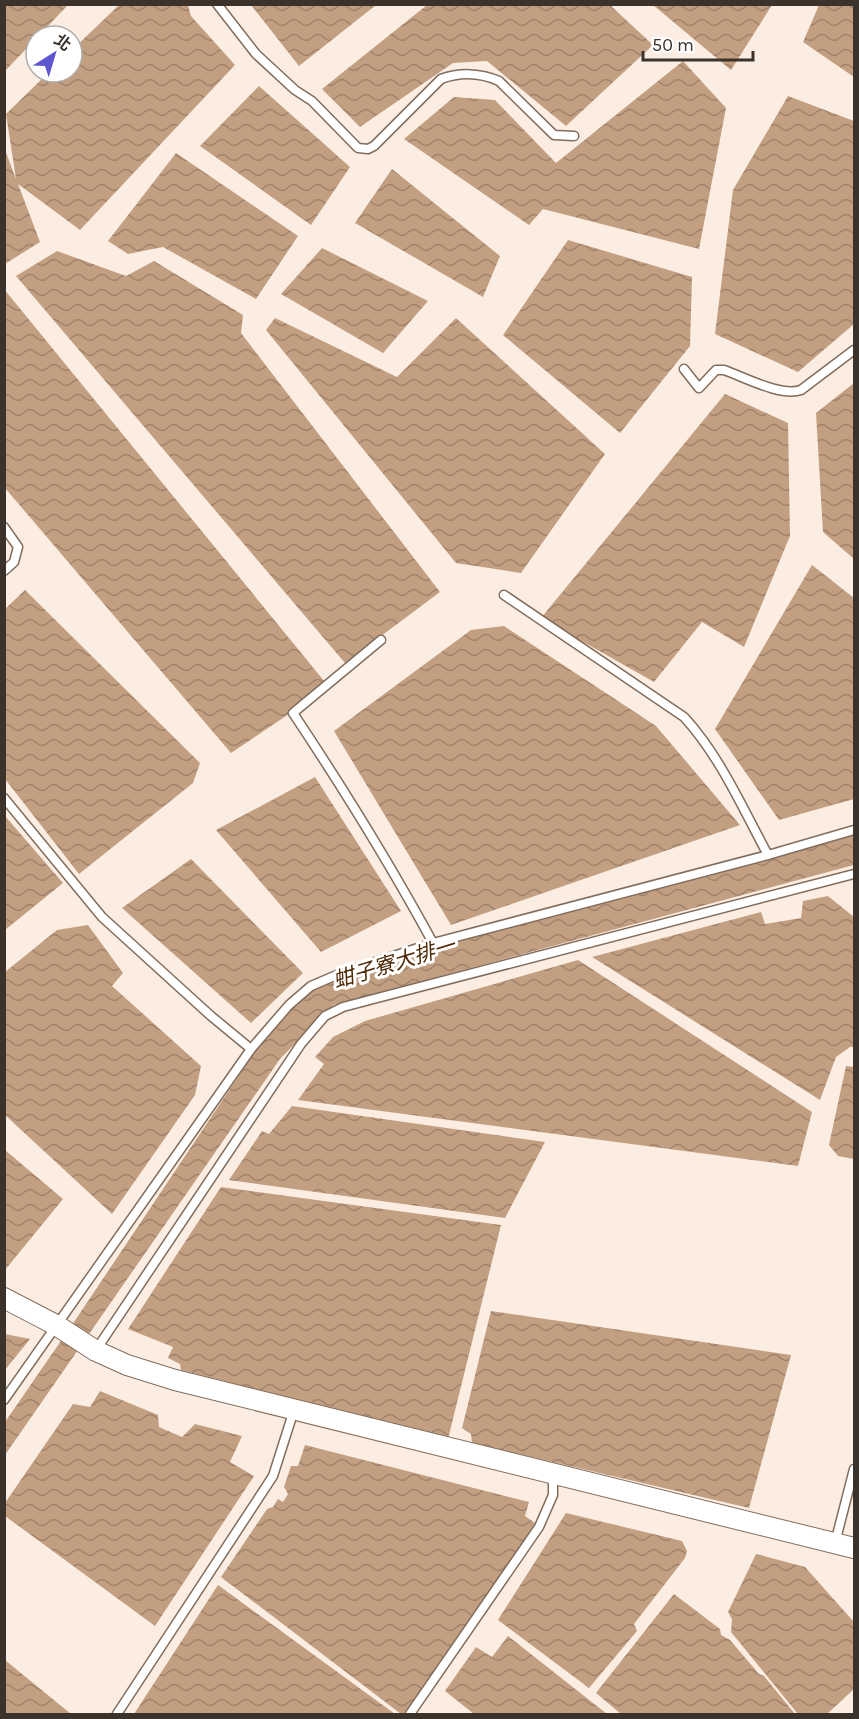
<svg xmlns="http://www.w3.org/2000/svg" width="859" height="1719" viewBox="0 0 859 1719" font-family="Karla,'Noto Sans TC',sans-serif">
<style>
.water{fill:url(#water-waves)}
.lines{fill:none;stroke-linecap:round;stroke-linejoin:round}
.service-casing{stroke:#826d5c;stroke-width:11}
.tertiary-casing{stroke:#826d5c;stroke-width:22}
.service{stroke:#fff;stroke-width:8}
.tertiary{stroke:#fff;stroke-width:20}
.labels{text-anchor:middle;stroke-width:6;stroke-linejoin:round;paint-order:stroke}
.water-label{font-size:21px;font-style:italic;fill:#4d2906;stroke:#fff}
</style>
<defs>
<pattern id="water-waves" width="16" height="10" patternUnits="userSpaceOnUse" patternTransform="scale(1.5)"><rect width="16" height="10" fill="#c39f82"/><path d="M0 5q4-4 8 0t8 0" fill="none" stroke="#a0826b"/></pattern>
</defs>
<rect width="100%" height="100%" fill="#fcede2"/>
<g class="water">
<path d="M5,4L68,5L5,71L4,5Z"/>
<path d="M119,5H188L191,16L235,65L80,230L18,184L40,242L5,264V150L16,179L6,114L49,72H72V50Z"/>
<path d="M251,5H376L299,66Z"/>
<path d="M427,5H610L653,45L566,126L487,61L453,63L360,127L322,89Z"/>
<path d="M653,5H772L731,70Z"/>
<path d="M819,5H854V77L803,42Z"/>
<path d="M683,61L726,108L699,249L543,209L529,225L404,139L454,97L495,100L556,163Z"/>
<path d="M259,86L350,167L311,225L200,146Z"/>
<path d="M788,96L854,121V324L798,372L715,334L733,190Z"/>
<path d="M176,153L298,236L256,299L163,247L128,254L108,241Z"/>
<path d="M392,169L500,256L483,297L355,223Z"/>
<path d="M568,240L692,277L690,346L620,433L503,335Z"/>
<path d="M322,248L428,301L383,353L281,294Z"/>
<path d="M57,251L126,276L154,261L243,315L241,333L440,592L345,663L16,276Z"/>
<path d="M4,289L329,687L231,753L5,488Z"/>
<path d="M275,318L397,377L456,318L605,454L521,573L456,563L266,330Z"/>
<path d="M854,383V559L823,532L816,413Z"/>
<path d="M725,394L788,423L790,536L744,647L702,622L654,682L541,618Z"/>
<path d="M812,565L854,598V799L779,820L715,729Z"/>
<path d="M25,590L200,763L193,783L79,874L5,779V609Z"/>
<path d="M504,626L656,726L740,825L451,925L334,731L471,630Z"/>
<path d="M315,777L401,911L321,952L216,830Z"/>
<path d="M5,816L63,883L5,930H4Z"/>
<path d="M854,829V865L333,1005L280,1059L5,1455V1422L74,1322L264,1038L296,1000L335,977Z"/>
<path d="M191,859L303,973L251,1023L122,908Z"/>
<path d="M828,896L854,917V1047H850L836,1057L820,1100L592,957L761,912L765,924L801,918L803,901Z"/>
<path d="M88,925L123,973L112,986L201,1066L195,1095L112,1214L5,1115V972L57,930Z"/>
<path d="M578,960L812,1112L798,1166L298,1100L324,1064L315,1057L333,1037L365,1021Z"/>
<path d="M846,1066L854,1067V1159L838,1156L829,1145Z"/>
<path d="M292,1106L545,1142L505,1218L229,1180L262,1131L269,1134Z"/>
<path d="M5,1150L63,1199L5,1270Z"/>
<path d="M221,1187L501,1225L448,1439L181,1370L180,1364L168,1358L173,1347L128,1329Z"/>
<path d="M491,1311L791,1355L749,1508L472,1443L471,1434L462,1428Z"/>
<path d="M5,1334L30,1339L5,1370L4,1334Z"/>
<path d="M100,1391L158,1415L159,1427L182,1437L195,1424L242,1436L230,1462L254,1476L155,1626L5,1516V1503L73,1404L90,1407Z"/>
<path d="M305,1445L529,1502L525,1516L535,1523L414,1714H401L221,1577L267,1509L273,1507L278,1499L283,1502L288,1494L284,1487L291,1466H298Z"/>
<path d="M566,1513L682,1541L687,1551L685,1558L634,1624L637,1631L589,1688L498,1620Z"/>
<path d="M756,1554L805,1567L854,1622V1689L827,1714H798L731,1632L732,1619L728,1612Z"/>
<path d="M218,1585L395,1714H134Z"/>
<path d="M674,1594L720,1629L721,1635L730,1640L759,1674L764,1676L795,1714H621L596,1693Z"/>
<path d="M508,1636L607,1714H474L445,1691L476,1647L492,1657Z"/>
<path d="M4,1660H5L71,1714H5Z"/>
</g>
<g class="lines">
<g class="service-casing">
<g id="service">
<path d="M217,4L256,54L295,90L312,101L358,148L368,149L374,146L441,79C460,72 481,73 499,81L554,135L574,136"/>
<path d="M684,369L699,388L716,370H724C744,377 781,397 801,390L854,350"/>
<path d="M4,527L18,547L14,562L4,571"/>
<path d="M504,595L684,717C720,756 743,809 768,855"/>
<path d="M381,640L293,713C343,788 390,864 433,943"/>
<path d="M4,798L102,917L211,1016L251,1049"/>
<path d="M96,1350L301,1044L325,1016L343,1007L385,996L854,874"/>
<path d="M4,1400L251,1049L289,1005L311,986L339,974L433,943L768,855L854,830"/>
<path d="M835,1543L854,1469"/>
<path d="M117,1714L273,1476L294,1410"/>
<path d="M410,1714L539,1527L553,1495V1474"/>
</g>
</g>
<g class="tertiary-casing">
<path id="tertiary" d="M4,1298L56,1325L96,1351L127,1365L175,1380L854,1548"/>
</g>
<use href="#service" class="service"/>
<use href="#tertiary" class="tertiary"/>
</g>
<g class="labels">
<g class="water-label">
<text transform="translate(394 963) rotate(-17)" y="7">蚶子寮大排一</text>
</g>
</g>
<rect width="859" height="1719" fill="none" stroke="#3b322b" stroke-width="12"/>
<g transform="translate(54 54) rotate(37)"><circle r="28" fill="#ffffff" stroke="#b1adaa" stroke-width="1.5"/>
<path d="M0-4.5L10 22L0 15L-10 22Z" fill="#5d58d0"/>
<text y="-9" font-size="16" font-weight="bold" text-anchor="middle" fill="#3b322b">北</text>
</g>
<path d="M643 51v9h110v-9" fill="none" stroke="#3b322b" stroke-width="3"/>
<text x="652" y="51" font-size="18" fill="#3b322b" stroke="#ffffff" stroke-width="4.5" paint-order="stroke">50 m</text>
</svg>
